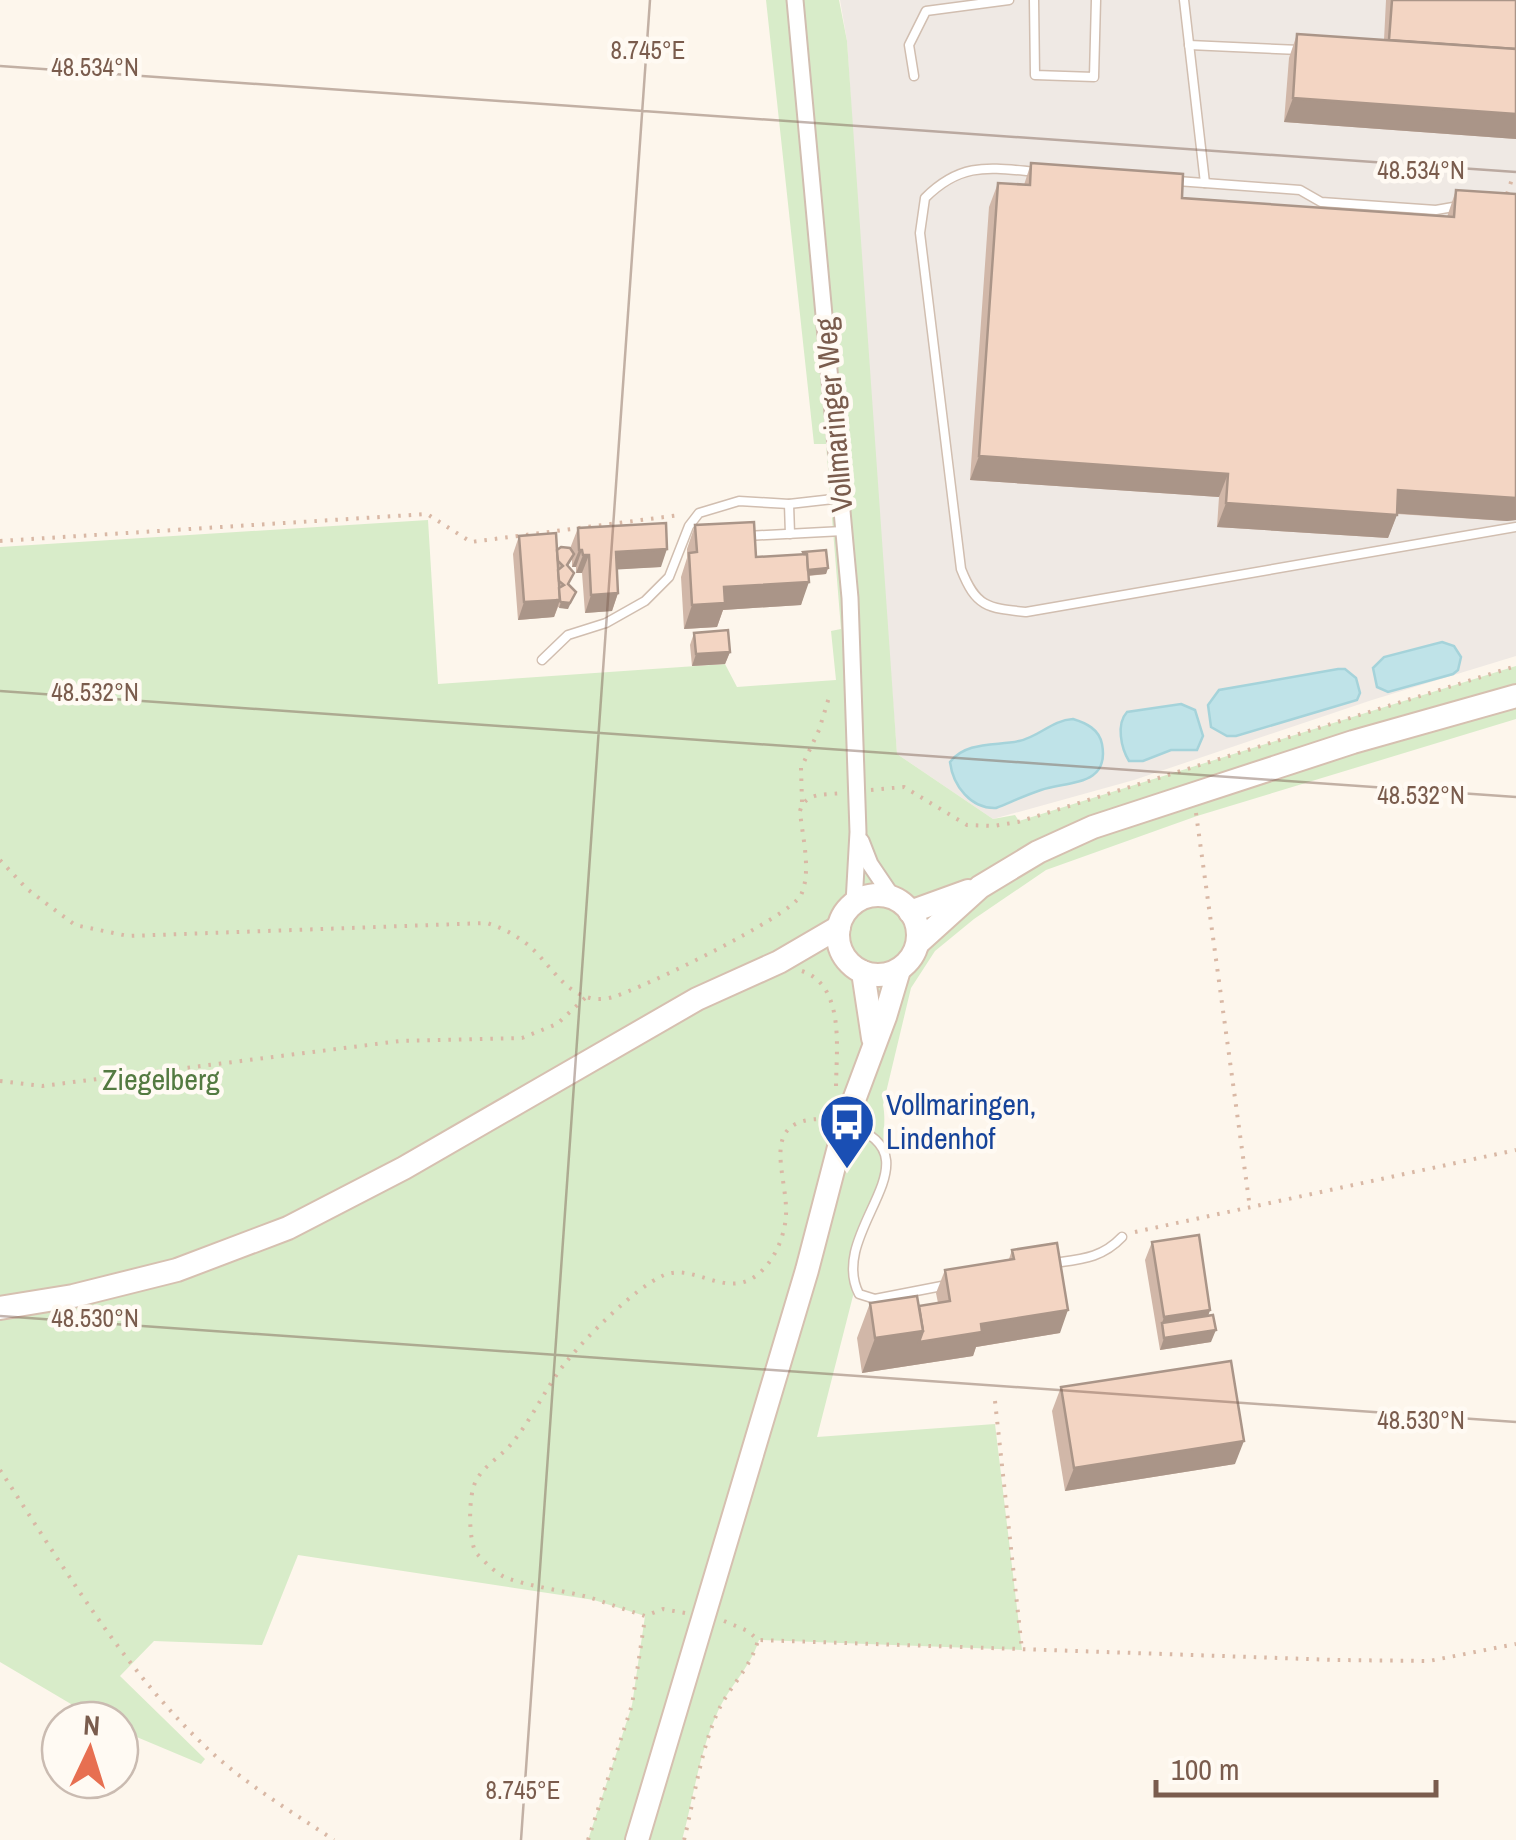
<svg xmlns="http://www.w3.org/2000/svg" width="1516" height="1840" viewBox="0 0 1516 1840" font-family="'Archivo Narrow',sans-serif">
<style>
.industrial{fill:#efe9e4}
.green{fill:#d8ecc9}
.water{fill:#bfe3e8;stroke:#a5d3da;stroke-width:2.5}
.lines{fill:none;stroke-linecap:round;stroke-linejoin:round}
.lane-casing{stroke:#d1beb0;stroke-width:11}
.street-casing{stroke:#d1beb0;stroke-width:19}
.secondary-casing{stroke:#d6c0b0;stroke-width:26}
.path{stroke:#d9b8a5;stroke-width:4;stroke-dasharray:2.5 8;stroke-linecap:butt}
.lane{stroke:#fff;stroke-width:8}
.street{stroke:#fff;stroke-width:15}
.secondary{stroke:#fff;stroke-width:22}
.wall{fill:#d1b7a8}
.shaded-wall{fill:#aa9588}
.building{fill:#f3d5c3;stroke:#aa9588;stroke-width:2.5}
.ticks{fill:none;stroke:#7a5c4d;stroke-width:2.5;stroke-opacity:0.45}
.labels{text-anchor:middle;stroke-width:9;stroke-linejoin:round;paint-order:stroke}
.street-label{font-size:30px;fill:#7a5c4d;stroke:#fffaf3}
.park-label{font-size:30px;fill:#537a41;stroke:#fffaf3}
.transit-label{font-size:30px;fill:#164399;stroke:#fffaf3;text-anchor:start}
.ticks-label{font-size:25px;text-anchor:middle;fill:#7a5c4d;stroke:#fffaf3;stroke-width:9;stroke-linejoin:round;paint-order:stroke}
</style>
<rect width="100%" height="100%" fill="#fdf6ec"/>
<path class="industrial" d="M840,0H1516V656L1372,700L1134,780L993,819L897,754L869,393L847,41Z"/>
<path class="green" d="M766,0H839L847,41L897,754L993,819L1015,815L1019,821L1516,666V719L1197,816L1046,870L974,919L935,951L911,988L883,1105C887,1123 880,1141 888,1157L856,1248L855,1288L817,1437L995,1424L1022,1650L759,1640C750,1669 727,1688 716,1716C699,1754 693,1800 682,1840H588L632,1705L645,1616L594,1600L298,1555L262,1645L154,1641L120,1676L205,1759L201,1764L120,1730V1720H98L0,1662V547L428,520L438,684L725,664L737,687L836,680L831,631L841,629L826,444H814Z"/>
<g class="water">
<path d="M1442,642L1454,646L1461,657L1458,670L1453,674L1388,692L1377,687L1373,668L1384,657Z"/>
<path d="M1338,669H1345L1356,678L1360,693L1357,700L1236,736H1227L1211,727L1208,705L1219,690Z"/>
<path d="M1181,704L1195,710L1203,736L1197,750H1171L1143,761H1129C1121,748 1116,724 1127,712Z"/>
<path d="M1073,719C1086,723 1099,729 1102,744C1110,786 1069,781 1041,790C1026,795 1011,802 996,808C971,809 953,786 950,762C966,741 996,746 1019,741C1039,737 1052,720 1073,719Z"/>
</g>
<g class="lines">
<g class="lane-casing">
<g id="lane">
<path d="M1034,0L1035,75L1094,77L1096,0"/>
<path d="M1184,0L1205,183"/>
<path d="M1189,45L1300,50"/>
<path d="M914,76L909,45L926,11L1009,0"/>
<path d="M1038,172C990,168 962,161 925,198L920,233L961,569C976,607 987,608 1026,612L1516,527"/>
<path d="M1177,181L1300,190L1321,202L1436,210L1459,206"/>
<path d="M789,504L790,534"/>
<path d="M747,536L843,531"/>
<path d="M542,660L568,635L606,623L645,601L669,577L689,526L699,513L739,501L789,504L842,498"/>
<path d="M846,1124C945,1156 826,1230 859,1294L875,1299L947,1285"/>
<path d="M1054,1263C1082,1259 1102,1258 1122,1237"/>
</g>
</g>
<g class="street-casing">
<g id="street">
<path d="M795,0L850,598L858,832L854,903"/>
<path d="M861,841L870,864L893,898"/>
</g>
</g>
<g class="secondary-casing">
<g id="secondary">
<circle cx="878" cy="935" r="40"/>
<path d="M910,912L968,891"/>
<path d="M918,943L980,887L1038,852L1093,827L1353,742L1516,696"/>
<path d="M863,972L873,1038"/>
<path d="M0,1308L73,1296L177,1270L288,1228L404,1168L697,999L779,962L839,927"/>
<path d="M637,1840L807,1270L845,1124L885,1017L899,970"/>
</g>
</g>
<g class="path">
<path d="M1507,194L1512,179H1516"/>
<path d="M0,541L427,514L471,542L680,515"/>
<path d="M871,790L904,787L967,825L993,826L1018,822L1516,666"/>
<path d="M802,802L801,768L819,730L830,694"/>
<path d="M1196,813L1250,1208"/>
<path d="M0,860L27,889L75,925L128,936L487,923C502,928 514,934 527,944C548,961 563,992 590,998C598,1000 606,999 613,997C643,988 790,917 801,895C812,871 802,836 800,811C805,792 825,795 842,793"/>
<path d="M802,971C846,986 836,1051 836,1088"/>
<path d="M0,1081L42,1086L400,1041L522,1038L557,1024L585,998"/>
<path d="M1135,1232L1516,1150"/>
<path d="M995,1401L1022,1650"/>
<path d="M0,1470C63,1566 125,1672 210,1751C247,1785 292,1812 334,1840"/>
<path d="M685,1613L663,1609L645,1616C626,1610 607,1603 588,1597C561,1590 532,1587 507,1578C496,1574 485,1562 477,1554C468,1543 468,1494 476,1481C483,1466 502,1456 512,1443C533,1418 546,1386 567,1361C587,1336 634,1289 662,1276C693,1261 725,1300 757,1275C774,1262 785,1236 786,1215C788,1174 756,1117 826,1119"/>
<path d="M724,1621L748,1631L758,1640L1337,1660L1429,1661L1516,1644"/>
<path d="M588,1840L632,1705L645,1618"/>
<path d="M684,1840C694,1800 700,1754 716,1716C727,1688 751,1669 758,1640"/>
</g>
<use href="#lane" class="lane"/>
<use href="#street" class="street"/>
<use href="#secondary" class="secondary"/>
</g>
<g class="wall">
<path d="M1386,0H1516V139L1284,122L1289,58L1297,34L1384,40Z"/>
<path d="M1031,163L1182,198L1447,217L1456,190L1516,194V520L1507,521L1397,514L1388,538L1217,527L1219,497L970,480L989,207L998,183L1024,185Z"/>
<path d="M695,525L756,557L803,554V552L828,568L826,574L809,576L801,605L723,610L717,627L684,629L681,577L687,558V549Z"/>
<path d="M578,528L661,567L617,569L618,593L612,611L585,613L582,573H576V567H572V559L568,566V609L558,607L554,617L518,620L513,554L519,536L557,550H571V546Z"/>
<path d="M694,633L730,652L725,664L692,666L690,645Z"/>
<path d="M1152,1242L1210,1310L1208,1316L1211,1342L1160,1350L1145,1260Z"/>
<path d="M1012,1250L1060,1333L976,1347L973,1356L862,1373L857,1338L870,1303L919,1306L938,1303L936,1293L945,1270L1009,1259Z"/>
<path d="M1061,1387L1235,1464L1065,1491L1052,1411Z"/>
</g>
<g class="shaded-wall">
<path d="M1293,98L1516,114V139L1284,122Z"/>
<path d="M979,456L1228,474L1219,497L970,480Z"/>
<path d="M1398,490L1516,498V520L1507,521L1390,513Z"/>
<path d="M1226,503L1397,515L1388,538L1217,527Z"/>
<path d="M667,549L661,567L609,570L616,552Z"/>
<path d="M579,550H582L576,567H572Z"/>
<path d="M583,555H589L582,573H576Z"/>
<path d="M828,568L826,574L803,576L805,570Z"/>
<path d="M809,582L801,605L723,610L717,627L684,629L692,605L724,587Z"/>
<path d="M576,592L568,609L559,608L561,602Z"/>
<path d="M618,593L612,611L585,613L591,595Z"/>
<path d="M560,600L554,617L518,620L524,602Z"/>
<path d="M730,652L725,664L692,666L696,654Z"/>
<path d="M1068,1310L1060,1333L976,1347L973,1356L862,1373L875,1338Z"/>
<path d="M1210,1310L1204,1328L1162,1323L1164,1317Z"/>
<path d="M1216,1330L1211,1342L1160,1350L1164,1338Z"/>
<path d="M1244,1441L1235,1464L1065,1491L1074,1468Z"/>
</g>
<g class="building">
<path d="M1392,0H1516V49L1389,40Z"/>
<path d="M1297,34L1516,49V114L1293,98Z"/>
<path d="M1031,163L1183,174L1182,198L1454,217L1456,190L1516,194V498L1398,490L1397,515L1226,503L1228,474L979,456L998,183L1030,185Z"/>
<path d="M754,522L756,557L807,554L809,582L724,587L725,603L692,605L689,553L697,552L695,525Z"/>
<path d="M666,523L667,549L616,552L618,593L591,595L589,555H583L582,550H579L578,528Z"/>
<path d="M556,533L560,600L524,602L519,536Z"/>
<path d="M561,547L570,548L574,554L567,565L574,573L568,584L576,592L570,603L561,602L559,600H560L559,588L564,585L559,581L558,570L563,566L558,561L557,550Z"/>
<path d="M826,550L828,568L808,570L807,554H804L803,552Z"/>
<path d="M728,630L730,652L696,654L694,633Z"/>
<path d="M1199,1235L1210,1310L1164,1317L1152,1242Z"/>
<path d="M1057,1243L1068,1310L981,1324L982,1332L919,1342L923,1331L919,1306L950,1301L945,1270L1014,1259L1012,1250Z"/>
<path d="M917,1296L923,1331L875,1338L870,1303Z"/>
<path d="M1213,1315L1216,1330L1164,1338L1162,1323Z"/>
<path d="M1231,1361L1244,1441L1074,1468L1061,1387Z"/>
</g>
<path class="ticks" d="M0,66L1516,172M0,691L1516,797M0,1316L1516,1422M521,1840L650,0"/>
<defs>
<g id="bus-pin" transform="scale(2.875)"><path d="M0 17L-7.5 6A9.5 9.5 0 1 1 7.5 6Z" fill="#1a4fb4" stroke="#fffaf3"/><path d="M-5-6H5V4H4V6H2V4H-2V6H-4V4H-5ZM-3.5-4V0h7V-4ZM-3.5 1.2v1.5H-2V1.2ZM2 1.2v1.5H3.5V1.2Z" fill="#fff"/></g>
</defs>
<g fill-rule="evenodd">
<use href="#bus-pin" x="847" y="1122"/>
</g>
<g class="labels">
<g class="street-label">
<text transform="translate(834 415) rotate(-95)" y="10">Vollmaringer Weg</text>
</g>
<g class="park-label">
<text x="161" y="1090">Ziegelberg</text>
</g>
<g class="transit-label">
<text x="886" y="1115">Vollmaringen,<tspan x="886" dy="34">Lindenhof</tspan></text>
</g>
</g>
<g class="ticks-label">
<text x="648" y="59">8.745°E</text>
<text x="95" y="76">48.534°N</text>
<text x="1421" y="179">48.534°N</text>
<text x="95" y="701">48.532°N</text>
<text x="1421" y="804">48.532°N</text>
<text x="95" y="1327">48.530°N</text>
<text x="1421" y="1429">48.530°N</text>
<text x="523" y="1799">8.745°E</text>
</g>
<g transform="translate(90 1750) rotate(4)"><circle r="48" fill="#fffaf3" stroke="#cabbb1" stroke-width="2.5"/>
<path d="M0-8L18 38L0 25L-18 38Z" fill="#e76f51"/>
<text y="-15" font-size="28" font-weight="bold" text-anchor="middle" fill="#7a5c4d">N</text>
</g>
<path d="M1156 1780v15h280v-15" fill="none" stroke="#7a5c4d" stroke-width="5"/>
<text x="1171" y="1780" font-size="30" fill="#7a5c4d" stroke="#fffaf3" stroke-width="8" paint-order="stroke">100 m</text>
</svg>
